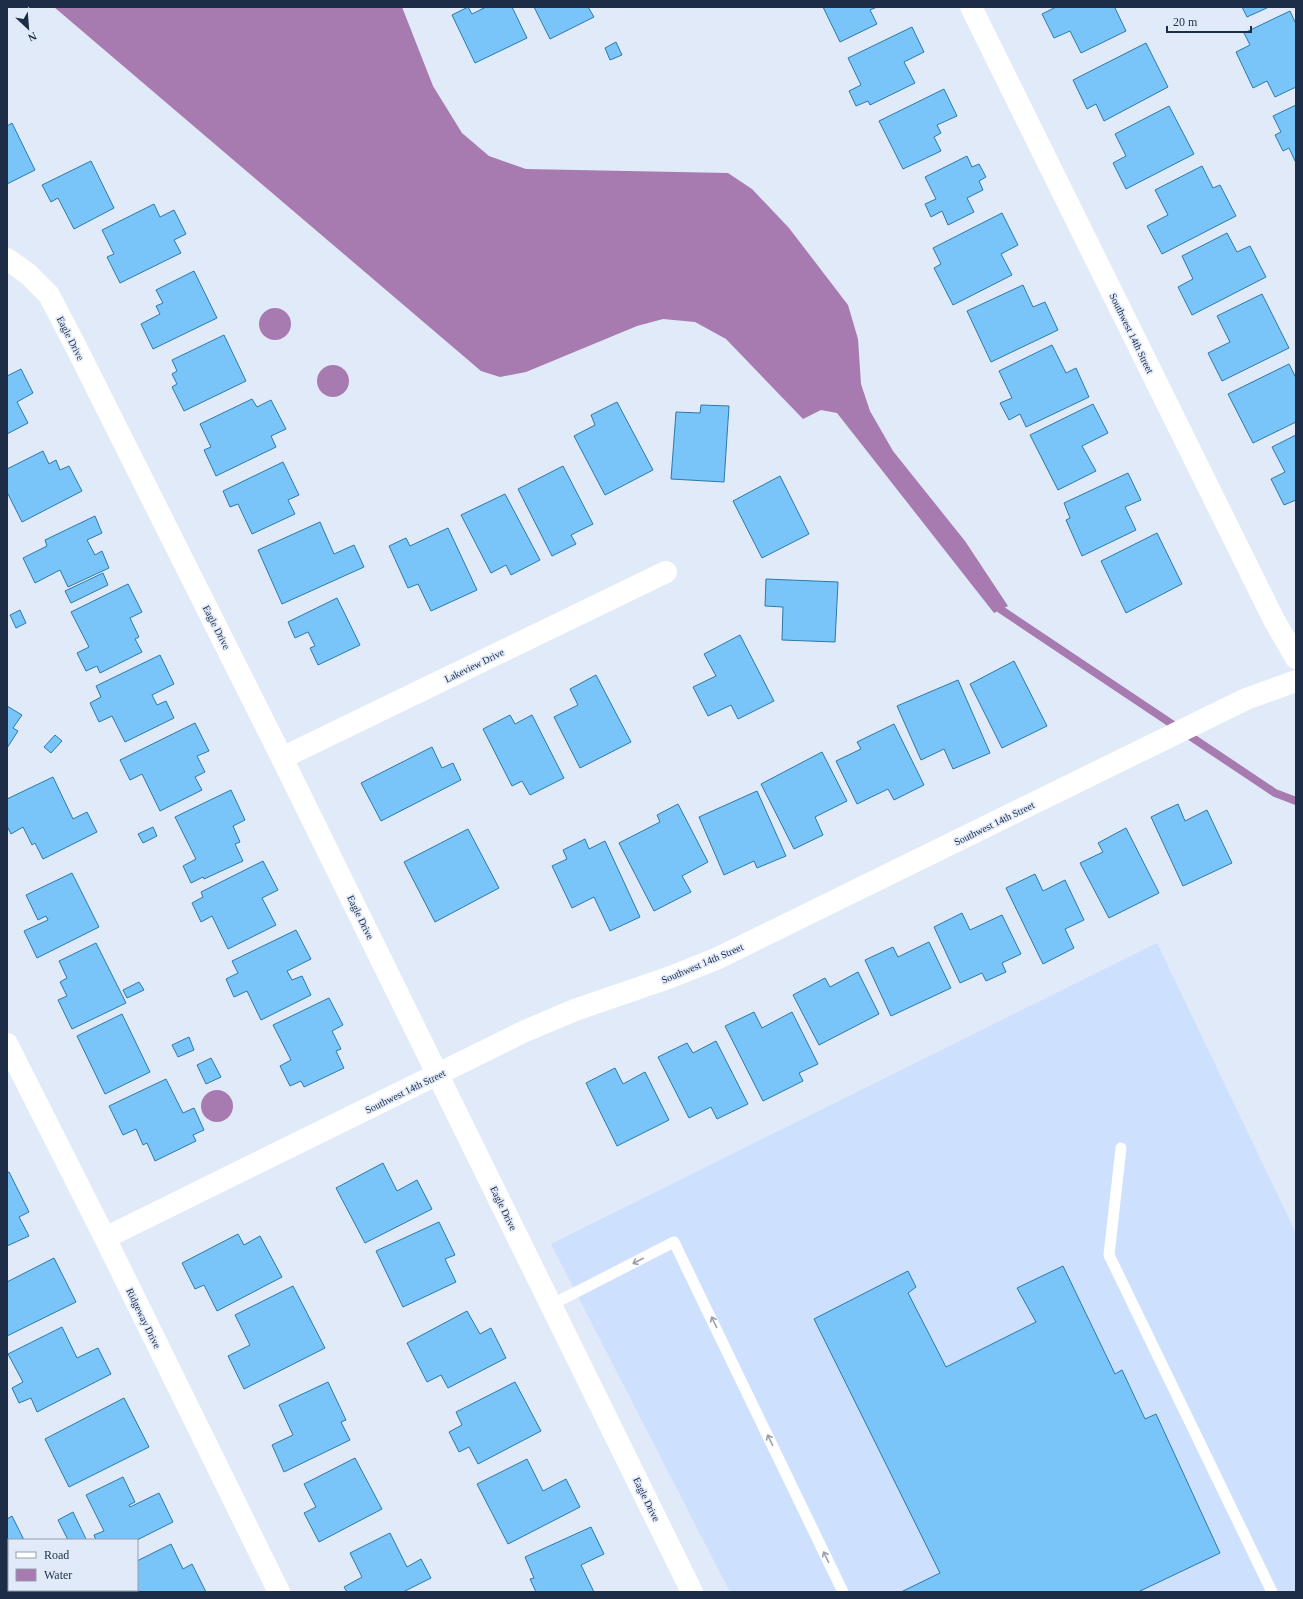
<svg xmlns="http://www.w3.org/2000/svg" width="1303" height="1599" viewBox="0 0 1303 1599" font-family="Georgia,serif">
<style>
.built{fill:#cde0fe}
.water{fill:#a77bb0}
.lines{fill:none;stroke-linecap:round;stroke-linejoin:round}
.stream{stroke:#a77bb0;stroke-width:8}
.building{fill:#79c4f8;stroke:#2c7aaa}
.lane{stroke:#fff;stroke-width:11}
.street{stroke:#fff;stroke-width:22}
.oneway{stroke:#99a0ac}
.labels{text-anchor:middle;stroke-width:3;stroke-linejoin:round;paint-order:stroke}
.street-label{font-size:10px;fill:#1d2d47;stroke:#e1eaf8}
</style>
<rect width="100%" height="100%" fill="#e1eaf8"/>
<path class="built" d="M1157,943L1296,1233V1592H730L551,1244Z"/>
<g class="water">
<path d="M54,7H402L433,86L462,133L489,156L526,169L728,173L752,189L789,228L848,305L858,339L861,384L870,411L893,451L965,541L1008,606L994,613L837,413L821,410L803,419L726,339L695,322L663,319L637,326L526,372L500,377L481,371Z"/>
<circle cx="275" cy="324" r="16"/>
<circle cx="333" cy="381" r="16"/>
<circle cx="217" cy="1106" r="16"/>
</g>
<g class="lines">
<path class="stream" d="M995,602L1000,609L1275,793L1296,801"/>
</g>
<g class="building">
<path d="M468,7L472,14L486,7H512L527,38L475,63L452,15Z"/>
<path d="M534,7H588L594,17L550,39Z"/>
<path d="M823,7H877L870,10L877,24L840,42Z"/>
<path d="M1056,7H1116L1115,8L1126,31L1081,53L1070,31L1054,38L1042,14Z"/>
<path d="M1242,7H1269L1247,17Z"/>
<path d="M1290,11L1296,24V87L1275,97L1267,81L1253,88L1236,52L1250,45L1244,33Z"/>
<path d="M912,27L924,52L904,62L915,83L870,105L868,101L856,106L849,91L861,85L848,58Z"/>
<path d="M616,42L622,55L610,60L605,48Z"/>
<path d="M1146,43L1168,87L1104,121L1096,104L1087,109L1073,80Z"/>
<path d="M944,89L957,116L937,125L941,133L934,137L941,151L903,169L879,121Z"/>
<path d="M1296,105V163L1289,148L1283,151L1275,135L1281,132L1273,116Z"/>
<path d="M1169,106L1194,154L1126,189L1113,163L1126,156L1115,134Z"/>
<path d="M12,123L35,170L7,184V126Z"/>
<path d="M967,156L972,167L979,164L986,177L979,181L983,190L967,198L974,212L948,225L942,211L931,217L925,204L936,199L925,177Z"/>
<path d="M91,161L114,208L74,229L58,198L51,202L42,185Z"/>
<path d="M1202,166L1213,188L1220,185L1236,216L1162,254L1147,226L1168,215L1155,190Z"/>
<path d="M154,204L160,217L174,210L186,234L174,240L181,253L120,283L107,257L114,254L102,230Z"/>
<path d="M1002,213L1018,245L1001,254L1012,275L953,305L934,268L941,264L933,248Z"/>
<path d="M1227,233L1237,252L1250,246L1266,277L1192,315L1178,287L1193,279L1182,256Z"/>
<path d="M194,271L217,318L153,349L141,324L160,314L156,306L163,303L156,290Z"/>
<path d="M1023,285L1033,307L1045,302L1058,330L991,362L967,311Z"/>
<path d="M1262,294L1289,348L1222,381L1208,353L1230,342L1217,316Z"/>
<path d="M224,335L246,381L184,411L172,387L177,384L172,374L177,371L172,360Z"/>
<path d="M1052,345L1066,373L1076,368L1089,397L1026,427L1020,414L1009,420L1000,403L1012,398L999,371Z"/>
<path d="M1289,364L1296,378V422L1253,443L1228,394Z"/>
<path d="M21,369L33,393L17,402L28,423L7,434V376Z"/>
<path d="M252,399L257,407L271,400L286,429L271,436L276,447L216,476L204,450L211,447L200,424Z"/>
<path d="M617,402L653,470L605,495L574,436L595,425L591,415Z"/>
<path d="M1093,404L1108,433L1082,446L1096,471L1058,490L1030,435Z"/>
<path d="M701,405L729,406L724,482L671,479L676,412L700,413Z"/>
<path d="M1296,435V500L1284,505L1271,479L1285,472L1272,447Z"/>
<path d="M43,451L49,464L56,460L60,470L69,466L82,491L22,522L7,492V469Z"/>
<path d="M283,462L299,495L288,500L295,514L252,534L238,504L230,507L223,491Z"/>
<path d="M563,466L593,524L571,535L576,544L552,556L518,489Z"/>
<path d="M1128,473L1141,500L1125,507L1136,530L1082,556L1066,520L1070,518L1064,503Z"/>
<path d="M780,476L809,534L762,558L733,501Z"/>
<path d="M505,494L540,560L511,575L506,565L491,573L461,515Z"/>
<path d="M95,516L102,533L87,540L95,555L102,551L109,568L68,587L60,570L35,583L23,558L47,546L45,540Z"/>
<path d="M320,522L334,554L354,545L364,567L282,604L258,550Z"/>
<path d="M448,528L477,590L431,611L418,584L408,588L389,546L406,538L410,546Z"/>
<path d="M1157,533L1182,584L1126,613L1101,561Z"/>
<path d="M103,573L108,585L71,603L65,591Z"/>
<path d="M766,579L838,582L835,642L782,640L783,607L765,606Z"/>
<path d="M128,584L142,612L130,618L139,637L135,639L142,652L100,673L97,666L86,671L77,653L89,647L71,612Z"/>
<path d="M337,598L360,645L318,665L310,648L315,646L308,632L295,638L288,622Z"/>
<path d="M20,610L26,623L16,628L10,615Z"/>
<path d="M740,635L774,701L738,719L731,705L708,716L693,687L716,676L704,654Z"/>
<path d="M160,655L174,684L152,695L157,705L166,701L174,718L125,742L112,716L99,722L90,703L101,697L96,686Z"/>
<path d="M1014,661L1047,726L1002,748L970,684Z"/>
<path d="M596,675L631,742L580,768L554,717L578,705L570,689Z"/>
<path d="M958,680L990,753L953,769L944,749L921,760L897,706Z"/>
<path d="M7,706L22,715L13,728L18,731L7,748Z"/>
<path d="M510,715L515,724L532,715L564,778L530,795L522,781L512,786L483,729Z"/>
<path d="M195,723L209,751L197,756L205,772L195,777L202,790L160,811L142,774L130,780L120,760Z"/>
<path d="M894,724L924,785L894,800L888,789L857,804L836,761L861,749L857,742Z"/>
<path d="M55,735L62,741L51,753L44,747Z"/>
<path d="M432,747L442,768L453,763L461,780L381,821L361,783Z"/>
<path d="M822,752L847,801L815,817L823,835L794,849L761,784Z"/>
<path d="M53,777L73,819L87,812L97,832L43,859L35,843L32,845L23,827L11,834L7,826V799Z"/>
<path d="M231,790L245,820L233,826L240,842L235,844L243,861L204,879L203,877L191,883L183,866L196,859L175,817Z"/>
<path d="M757,791L786,856L757,868L754,861L724,875L699,817Z"/>
<path d="M678,804L708,862L682,876L691,892L654,911L619,843L660,822L657,815Z"/>
<path d="M1178,804L1185,821L1207,810L1232,863L1183,886L1151,817Z"/>
<path d="M153,827L157,836L143,843L138,834Z"/>
<path d="M1126,828L1159,893L1109,918L1080,863L1103,852L1098,843Z"/>
<path d="M468,829L499,888L435,922L404,862Z"/>
<path d="M585,839L589,849L605,841L640,917L610,931L594,897L572,908L552,866L567,859L563,850Z"/>
<path d="M263,861L278,890L262,898L276,925L228,949L212,916L201,922L192,903L203,897L201,892Z"/>
<path d="M72,873L99,927L37,958L24,931L48,920L46,916L38,920L26,895Z"/>
<path d="M1035,874L1043,891L1065,880L1084,920L1065,929L1074,948L1043,964L1006,888Z"/>
<path d="M962,913L970,930L1002,915L1021,954L1002,963L1006,972L986,981L982,973L960,983L934,927Z"/>
<path d="M296,930L311,959L287,971L292,980L302,976L311,995L261,1020L247,991L234,997L226,979L238,973L232,961Z"/>
<path d="M929,942L951,988L891,1016L865,960L893,947L898,957Z"/>
<path d="M96,943L126,1003L72,1029L58,1000L67,996L60,982L67,978L59,961Z"/>
<path d="M858,972L879,1014L819,1045L793,995L825,978L830,987Z"/>
<path d="M139,982L144,990L127,998L123,990Z"/>
<path d="M329,998L343,1025L332,1031L341,1049L336,1051L344,1068L304,1087L301,1081L290,1086L280,1066L291,1060L273,1025Z"/>
<path d="M754,1012L762,1028L792,1012L818,1064L799,1073L803,1081L763,1101L725,1026Z"/>
<path d="M122,1014L150,1072L105,1094L77,1036Z"/>
<path d="M189,1037L194,1050L178,1057L172,1045Z"/>
<path d="M716,1041L748,1104L717,1119L711,1107L689,1118L658,1057L687,1043L693,1053Z"/>
<path d="M211,1058L221,1077L206,1084L197,1065Z"/>
<path d="M615,1068L623,1084L645,1072L669,1120L617,1146L586,1083Z"/>
<path d="M166,1079L183,1113L194,1108L204,1130L193,1135L196,1141L155,1161L147,1143L143,1145L136,1129L123,1135L109,1106Z"/>
<path d="M383,1163L397,1191L417,1180L432,1209L365,1243L336,1188Z"/>
<path d="M9,1172L29,1212L19,1217L29,1236L7,1246V1173Z"/>
<path d="M439,1222L455,1255L445,1259L456,1282L403,1307L376,1251Z"/>
<path d="M238,1234L244,1245L260,1236L282,1277L217,1311L204,1285L195,1289L182,1263Z"/>
<path d="M54,1258L76,1302L7,1336V1282Z"/>
<path d="M1063,1266L1115,1374L1122,1370L1145,1419L1156,1414L1220,1553L1138,1592H901L940,1573L814,1319L908,1271L916,1287L908,1293L946,1367L1036,1322L1017,1288Z"/>
<path d="M293,1286L325,1348L244,1389L228,1356L250,1345L235,1315Z"/>
<path d="M467,1311L480,1334L491,1328L506,1358L448,1388L441,1375L427,1382L407,1343Z"/>
<path d="M62,1327L77,1358L98,1348L111,1374L37,1412L31,1398L19,1403L12,1388L23,1382L8,1354Z"/>
<path d="M328,1382L346,1420L341,1422L350,1440L284,1472L272,1445L293,1435L279,1405Z"/>
<path d="M515,1382L541,1431L478,1464L469,1447L459,1452L449,1432L462,1425L456,1412Z"/>
<path d="M124,1398L149,1447L69,1487L45,1439Z"/>
<path d="M355,1458L382,1509L319,1542L304,1513L316,1507L304,1484Z"/>
<path d="M527,1459L543,1491L566,1479L580,1507L508,1544L477,1484Z"/>
<path d="M123,1477L135,1502L129,1505L130,1507L159,1493L173,1522L137,1540H96L94,1535L104,1531L86,1495Z"/>
<path d="M73,1512L86,1539L84,1540H68L58,1520Z"/>
<path d="M12,1516L24,1540H9L10,1590L7,1591V1519Z"/>
<path d="M591,1527L604,1554L581,1565L594,1592H536L530,1579L534,1578L525,1557Z"/>
<path d="M390,1533L407,1567L421,1559L431,1578L403,1592H347L344,1587L362,1577L350,1553Z"/>
<path d="M171,1544L183,1569L192,1564L206,1592H117L116,1590H137V1561Z"/>
</g>
<g class="lines">
<g class="lane">
<path d="M1121,1148L1109,1255L1272,1592"/>
<path d="M551,1305L674,1242L843,1592"/>
</g>
<g class="street">
<path d="M971,7L1274,620L1296,658"/>
<path d="M7,259L28,274L49,295L74,343L282,758L692,1592"/>
<path d="M282,758L666,572"/>
<path d="M7,1044L105,1238L279,1592"/>
<path d="M105,1238L525,1031L575,1010L668,978L716,959L1246,699L1296,681"/>
</g>
</g>
<defs><path id="oneway-shaft" d="M-6 0H5M1.5-3L5.5 0L1.5 3" fill="none" stroke-width="1.6" stroke-linecap="round" stroke-linejoin="round"/></defs>
<g class="oneway">
<use href="#oneway-shaft" transform="translate(638 1261) rotate(153)"/>
<use href="#oneway-shaft" transform="translate(714 1322) rotate(-116)"/>
<use href="#oneway-shaft" transform="translate(770 1440) rotate(-116)"/>
<use href="#oneway-shaft" transform="translate(826 1557) rotate(-116)"/>
</g>
<g class="labels">
<g class="street-label">
<text transform="translate(1132 333) rotate(64)" y="4">Southwest 14th Street</text>
<text transform="translate(71 338) rotate(63)" y="4">Eagle Drive</text>
<text transform="translate(217 627) rotate(63)" y="4">Eagle Drive</text>
<text transform="translate(474 665) rotate(-26)" y="4">Lakeview Drive</text>
<text transform="translate(994 823) rotate(-26)" y="4">Southwest 14th Street</text>
<text transform="translate(361 917) rotate(64)" y="4">Eagle Drive</text>
<text transform="translate(702 963) rotate(-23)" y="4">Southwest 14th Street</text>
<text transform="translate(405 1091) rotate(-26)" y="4">Southwest 14th Street</text>
<text transform="translate(504 1208) rotate(64)" y="4">Eagle Drive</text>
<text transform="translate(144 1318) rotate(64)" y="4">Ridgeway Drive</text>
<text transform="translate(647 1499) rotate(64)" y="4">Eagle Drive</text>
</g>
</g>
<rect width="1303" height="1599" fill="none" stroke="#1d2d47" stroke-width="16"/>
<rect x="8" y="1539" width="130" height="52" fill="#e1eaf8" stroke="#939eb1"/>
<rect x="16" y="1552" width="20" height="6" fill="#ffffff" stroke="#939eb1"/>
<text x="44" y="1559" font-size="12" fill="#1d2d47">Road</text>
<rect x="16" y="1569" width="20" height="12" fill="#a77bb0" stroke="#939eb1"/>
<text x="44" y="1579" font-size="12" fill="#1d2d47">Water</text>
<g transform="translate(28 28) rotate(154)" stroke="#e1eaf8" stroke-width="3" paint-order="stroke">
<path d="M0-3L7 15L0 10L-7 15Z" fill="#1d2d47"/>
<text y="-6" font-size="11" font-weight="bold" text-anchor="middle" fill="#1d2d47">N</text>
</g>
<path d="M1167 26v6h84v-6" fill="none" stroke="#1d2d47" stroke-width="2"/>
<text x="1173" y="26" font-size="12" fill="#1d2d47" stroke="#e1eaf8" stroke-width="3" paint-order="stroke">20 m</text>
</svg>
